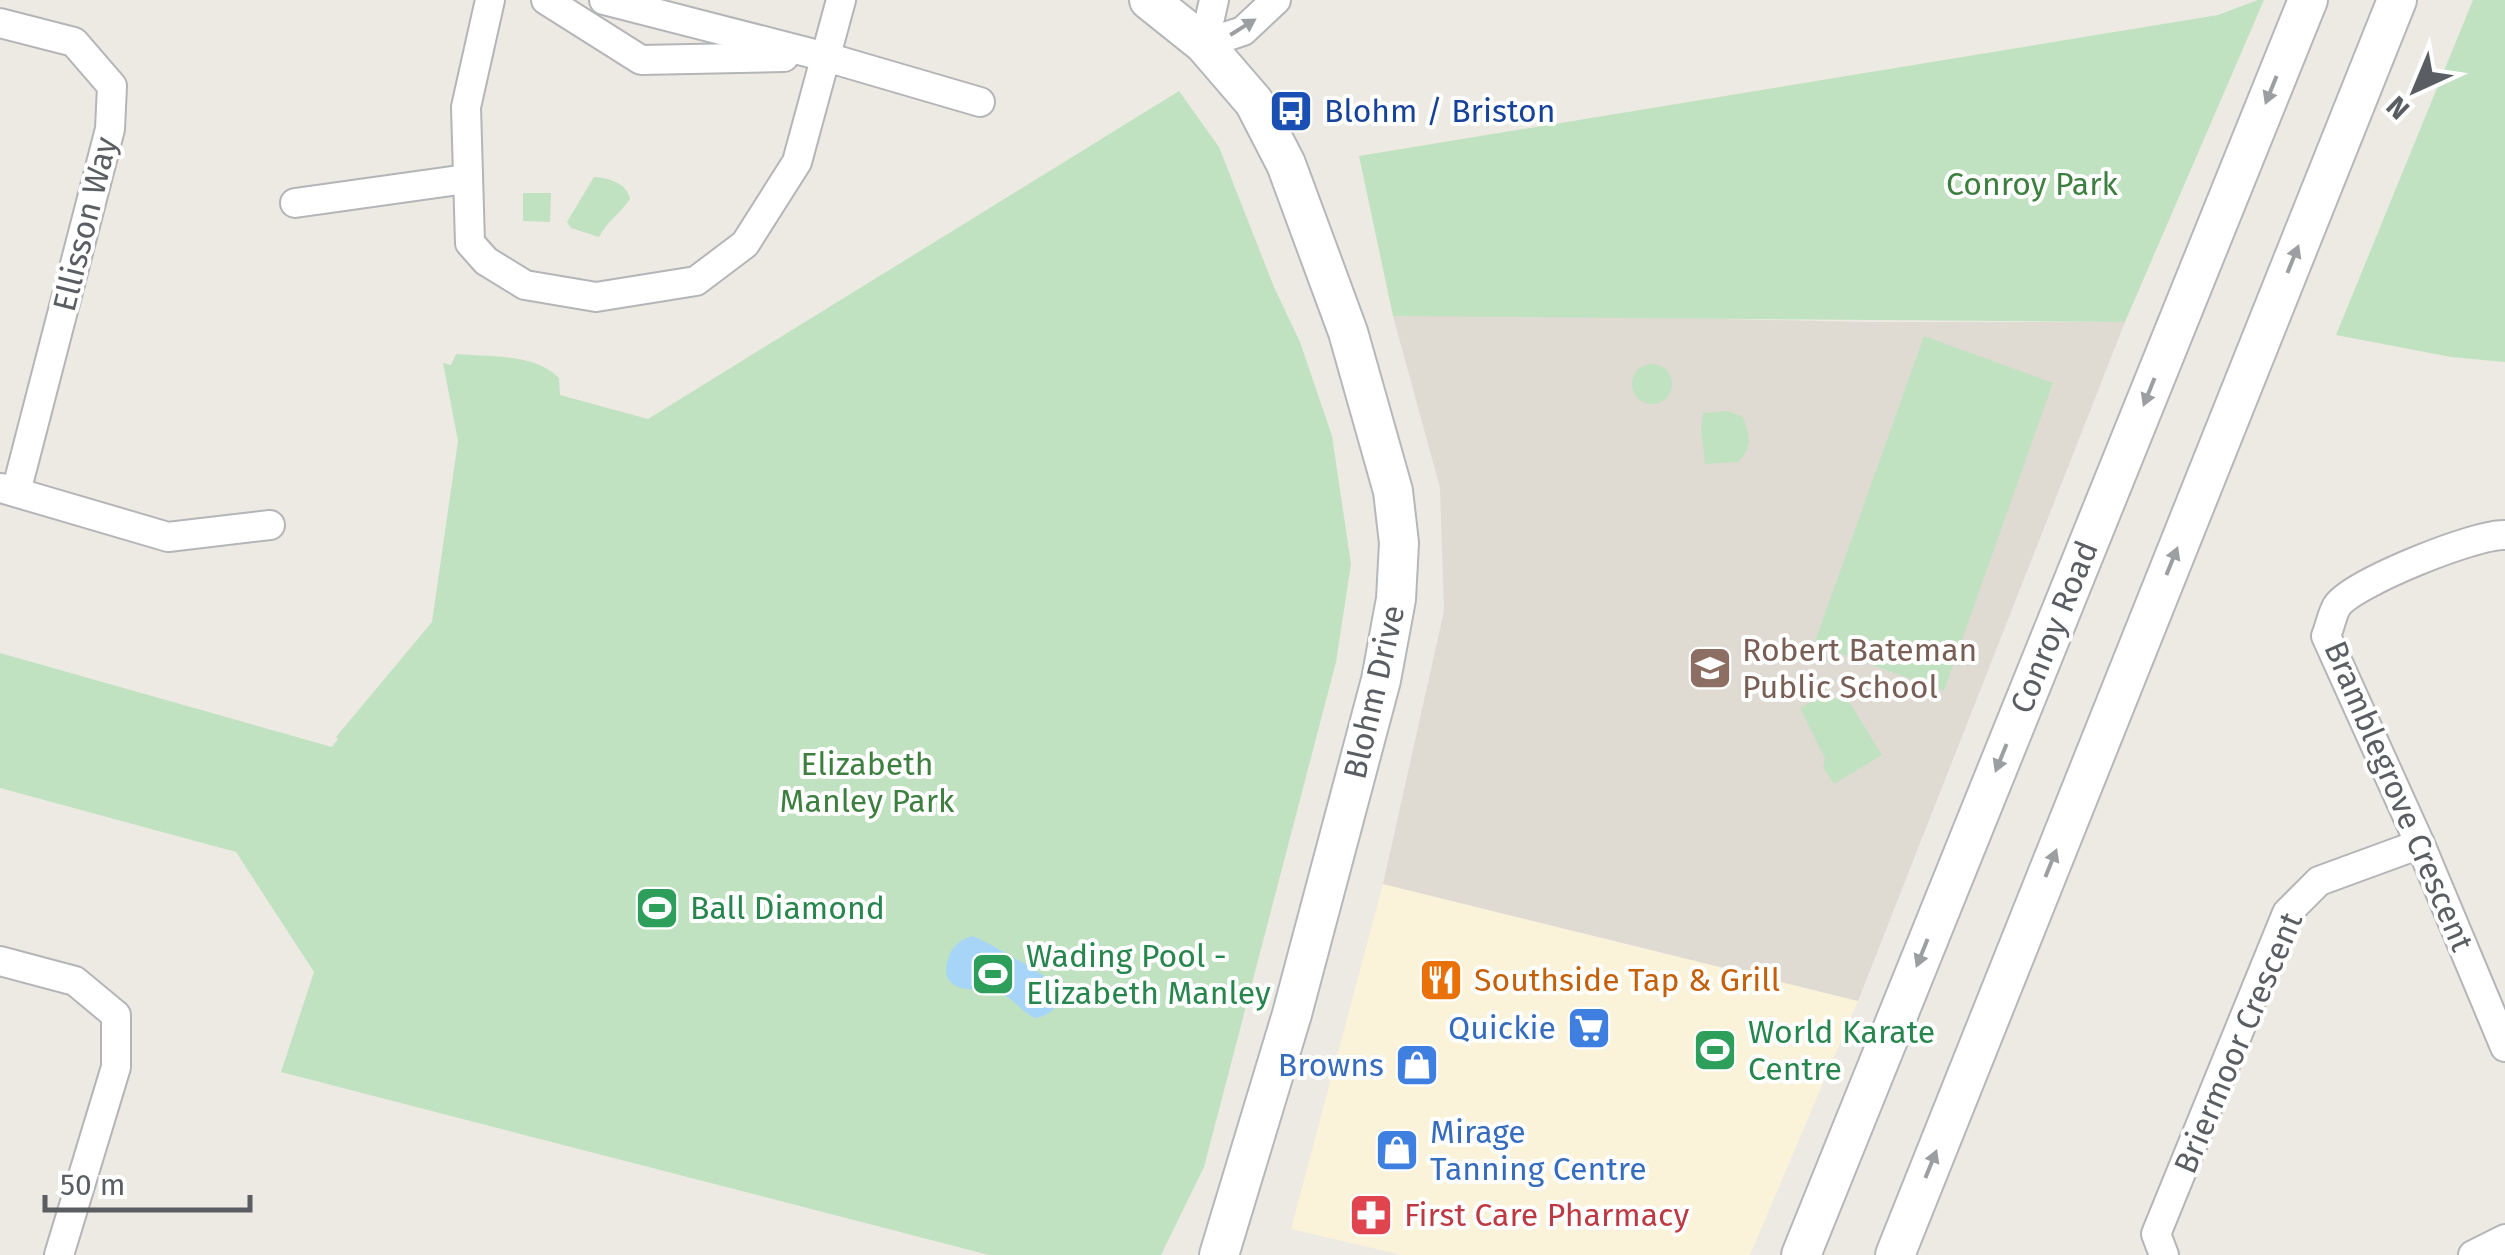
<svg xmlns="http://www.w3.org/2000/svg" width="2505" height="1255" viewBox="0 0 2505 1255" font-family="'Fira Sans',sans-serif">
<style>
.commercial{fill:#faf2d9}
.education{fill:#dfdbd3}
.green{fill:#c1e2c0}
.water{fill:#a7d5f7}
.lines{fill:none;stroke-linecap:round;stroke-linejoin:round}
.street-casing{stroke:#b3b5b8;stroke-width:32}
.secondary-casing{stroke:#b4b7bb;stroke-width:42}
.street{stroke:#fff;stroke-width:28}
.secondary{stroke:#fff;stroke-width:38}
.oneway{fill:#9c9ea1}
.labels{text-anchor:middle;stroke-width:8;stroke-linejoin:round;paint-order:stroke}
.transit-label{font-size:32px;fill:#164399;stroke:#fff;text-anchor:start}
.park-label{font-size:32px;fill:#3c7f3e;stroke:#fff}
.street-label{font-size:32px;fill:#5a5e62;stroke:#fff}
.education-label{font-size:32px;fill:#785e54;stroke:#fff;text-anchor:start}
.leisure-label{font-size:32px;fill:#27864d;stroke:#fff;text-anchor:start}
.food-label{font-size:32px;fill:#c56008;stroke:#fff;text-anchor:start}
.shop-label{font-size:32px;fill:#366cbe;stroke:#fff;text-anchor:end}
.health-label{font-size:32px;fill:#be3a42;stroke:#fff;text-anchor:start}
</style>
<rect width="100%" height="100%" fill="#eceae2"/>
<path class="commercial" d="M1383,884L1858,1001L1750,1255H1402L1291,1229Z"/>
<path class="education" d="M1539,315L1867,322H2125L1858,1001L1383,884L1444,611L1440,488L1393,316Z"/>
<g class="green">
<path d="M2258,0H2264L2125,322L1393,316L1359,156L2218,15Z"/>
<path d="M2473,0H2505V362L2451,357L2336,335Z"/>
<path d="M1179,91L1219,147L1274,287L1300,342L1332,436L1351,564L1336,662L1204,1167L1161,1255H989L281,1072L314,972L236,852L0,788V653L332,747L338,739L336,737L432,622L458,441L443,363L451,365L456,354C488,357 536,353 559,378L560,395L648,419Z"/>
<path d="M594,177C609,178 627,183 630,199C620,214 609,219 599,237L571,228L567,222Z"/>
<path d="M523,193H551L550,222L523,221Z"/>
<path d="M1924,336L2053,383L1944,691L1814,644Z"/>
<circle cx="1652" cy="384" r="20"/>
<path d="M1728,411L1743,417C1750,436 1753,447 1738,462L1705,464L1701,428L1703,413Z"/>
<path d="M1823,695L1850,703L1882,755L1834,784L1823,767L1825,759L1800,708Z"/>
</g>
<path class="water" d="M973,936C984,940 1050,977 1055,985C1066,1003 1051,1016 1035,1018C1022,1012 1015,1000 1002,994C982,986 934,999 949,956C953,945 962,939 973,936Z"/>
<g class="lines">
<g class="street-casing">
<g id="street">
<path d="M490,0L466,107L470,243L486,261L525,285L596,297L696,281L745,244L797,162L841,0"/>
<path d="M546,0L641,60L784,57"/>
<path d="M604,0L826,57L980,102"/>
<path d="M0,23L74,42L112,86L110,129L16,492"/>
<path d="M1204,44L1243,31L1276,0"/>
<path d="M1204,44L1214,0"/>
<path d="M295,203L466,179"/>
<path d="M1,488L168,537L270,525"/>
<path d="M2505,535C2478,533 2352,583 2337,606C2332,614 2330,627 2326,636L2420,844L2505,1047"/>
<path d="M0,961L75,981L116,1015V1067L59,1255"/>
<path d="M2164,1255L2156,1234L2287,913L2319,881L2420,844"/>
<path d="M2473,1255L2505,1239"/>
</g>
</g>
<g class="secondary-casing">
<g id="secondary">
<path d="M1149,0L1204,44L1254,102L1286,164L1348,332L1393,491L1399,543L1396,599L1381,680L1292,1014L1219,1255"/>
<path d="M1801,1255L2308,0"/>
<path d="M1895,1255L2397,0"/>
</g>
</g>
<use href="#street" class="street"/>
<use href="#secondary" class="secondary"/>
</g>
<defs><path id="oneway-solid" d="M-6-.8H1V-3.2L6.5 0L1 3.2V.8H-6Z" transform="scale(2.5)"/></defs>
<g class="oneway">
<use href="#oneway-solid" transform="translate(1243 27) rotate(-32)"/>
<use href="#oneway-solid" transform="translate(2271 90) rotate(112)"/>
<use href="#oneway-solid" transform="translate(2293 259) rotate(-68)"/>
<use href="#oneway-solid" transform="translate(2149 392) rotate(112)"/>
<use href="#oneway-solid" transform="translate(2172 561) rotate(-68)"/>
<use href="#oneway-solid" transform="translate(2001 758) rotate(112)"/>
<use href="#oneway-solid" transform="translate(2051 863) rotate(-68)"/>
<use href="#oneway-solid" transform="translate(1922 953) rotate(112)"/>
<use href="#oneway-solid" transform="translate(1931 1164) rotate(-68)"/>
</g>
<defs>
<g id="bus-square" transform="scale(2.25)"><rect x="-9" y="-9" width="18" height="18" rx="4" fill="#1a4fb4" stroke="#fff"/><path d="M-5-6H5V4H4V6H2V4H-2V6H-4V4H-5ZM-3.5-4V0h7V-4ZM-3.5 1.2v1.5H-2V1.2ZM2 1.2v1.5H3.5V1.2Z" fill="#fff"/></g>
<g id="school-square" transform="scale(2.25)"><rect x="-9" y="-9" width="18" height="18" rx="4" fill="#8d6e63" stroke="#fff"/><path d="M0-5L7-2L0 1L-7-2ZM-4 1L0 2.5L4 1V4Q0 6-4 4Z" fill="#fff"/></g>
<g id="stadium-square" transform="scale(2.25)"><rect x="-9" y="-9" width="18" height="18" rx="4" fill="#2e9e5b" stroke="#fff"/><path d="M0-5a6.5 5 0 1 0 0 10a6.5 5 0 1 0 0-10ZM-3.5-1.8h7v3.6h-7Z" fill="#fff"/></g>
<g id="restaurant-square" transform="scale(2.25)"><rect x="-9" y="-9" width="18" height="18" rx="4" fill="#e8710a" stroke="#fff"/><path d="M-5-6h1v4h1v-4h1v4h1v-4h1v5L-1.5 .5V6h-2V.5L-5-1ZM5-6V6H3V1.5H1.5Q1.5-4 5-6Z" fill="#fff"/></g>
<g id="supermarket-square" transform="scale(2.25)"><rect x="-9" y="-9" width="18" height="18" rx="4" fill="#3f7fe0" stroke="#fff"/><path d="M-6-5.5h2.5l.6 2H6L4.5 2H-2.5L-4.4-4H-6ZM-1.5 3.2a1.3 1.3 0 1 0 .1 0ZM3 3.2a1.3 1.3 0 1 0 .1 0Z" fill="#fff"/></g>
<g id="shop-square" transform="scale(2.25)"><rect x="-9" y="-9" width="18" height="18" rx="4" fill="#3f7fe0" stroke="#fff"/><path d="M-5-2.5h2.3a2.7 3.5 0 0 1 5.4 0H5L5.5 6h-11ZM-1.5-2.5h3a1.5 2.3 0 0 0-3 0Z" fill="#fff"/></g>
<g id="pharmacy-square" transform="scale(2.25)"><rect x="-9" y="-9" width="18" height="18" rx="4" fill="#e0444e" stroke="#fff"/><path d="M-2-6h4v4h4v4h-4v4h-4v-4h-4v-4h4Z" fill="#fff"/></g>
</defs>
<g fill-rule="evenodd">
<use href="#bus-square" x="1291" y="111"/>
<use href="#school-square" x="1710" y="668"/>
<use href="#stadium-square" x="657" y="908"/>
<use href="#stadium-square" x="993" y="974"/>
<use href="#restaurant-square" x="1441" y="980"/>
<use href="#supermarket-square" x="1589" y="1028"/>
<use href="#stadium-square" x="1715" y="1050"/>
<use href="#shop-square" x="1417" y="1065"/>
<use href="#shop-square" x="1397" y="1150"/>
<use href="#pharmacy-square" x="1371" y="1215"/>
</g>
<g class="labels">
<g class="transit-label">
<text x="1324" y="122">Blohm / Briston</text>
</g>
<g class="park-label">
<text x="2032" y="195">Conroy Park</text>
<text x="867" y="775">Elizabeth<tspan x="867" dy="37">Manley Park</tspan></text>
</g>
<g class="street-label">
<text transform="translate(85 224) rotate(-76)" y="11">Ellisson Way</text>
<text transform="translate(2054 627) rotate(-68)" y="11">Conroy Road</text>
<text transform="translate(1374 692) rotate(-77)" y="11">Blohm Drive</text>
<text transform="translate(2399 796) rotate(67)" y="11">Bramblegrove Crescent</text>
<text transform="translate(2238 1043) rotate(-67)" y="11">Briermoor Crescent</text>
</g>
<g class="education-label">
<text x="1742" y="661">Robert Bateman<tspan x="1742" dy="37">Public School</tspan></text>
</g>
<g class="leisure-label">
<text x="690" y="919">Ball Diamond</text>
<text x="1026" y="967">Wading Pool -<tspan x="1026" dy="37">Elizabeth Manley</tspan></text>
<text x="1748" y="1043">World Karate<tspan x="1748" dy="37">Centre</tspan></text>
</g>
<g class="food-label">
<text x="1474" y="991">Southside Tap &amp; Grill</text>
</g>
<g class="shop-label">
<text x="1556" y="1039">Quickie</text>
<text x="1384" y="1076">Browns</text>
<text x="1430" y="1143" text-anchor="start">Mirage<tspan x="1430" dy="37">Tanning Centre</tspan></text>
</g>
<g class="health-label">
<text x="1404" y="1226">First Care Pharmacy</text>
</g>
</g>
<g transform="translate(2415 90) rotate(224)" stroke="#ffffff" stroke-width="8" paint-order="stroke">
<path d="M0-8L18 38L0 25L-18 38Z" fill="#5a5e62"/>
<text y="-15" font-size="28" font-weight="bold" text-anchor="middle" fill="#5a5e62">N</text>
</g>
<path d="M45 1195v15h205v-15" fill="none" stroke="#5a5e62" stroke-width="5"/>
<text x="60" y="1195" font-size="30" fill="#5a5e62" stroke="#ffffff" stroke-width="8" paint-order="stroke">50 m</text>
</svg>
